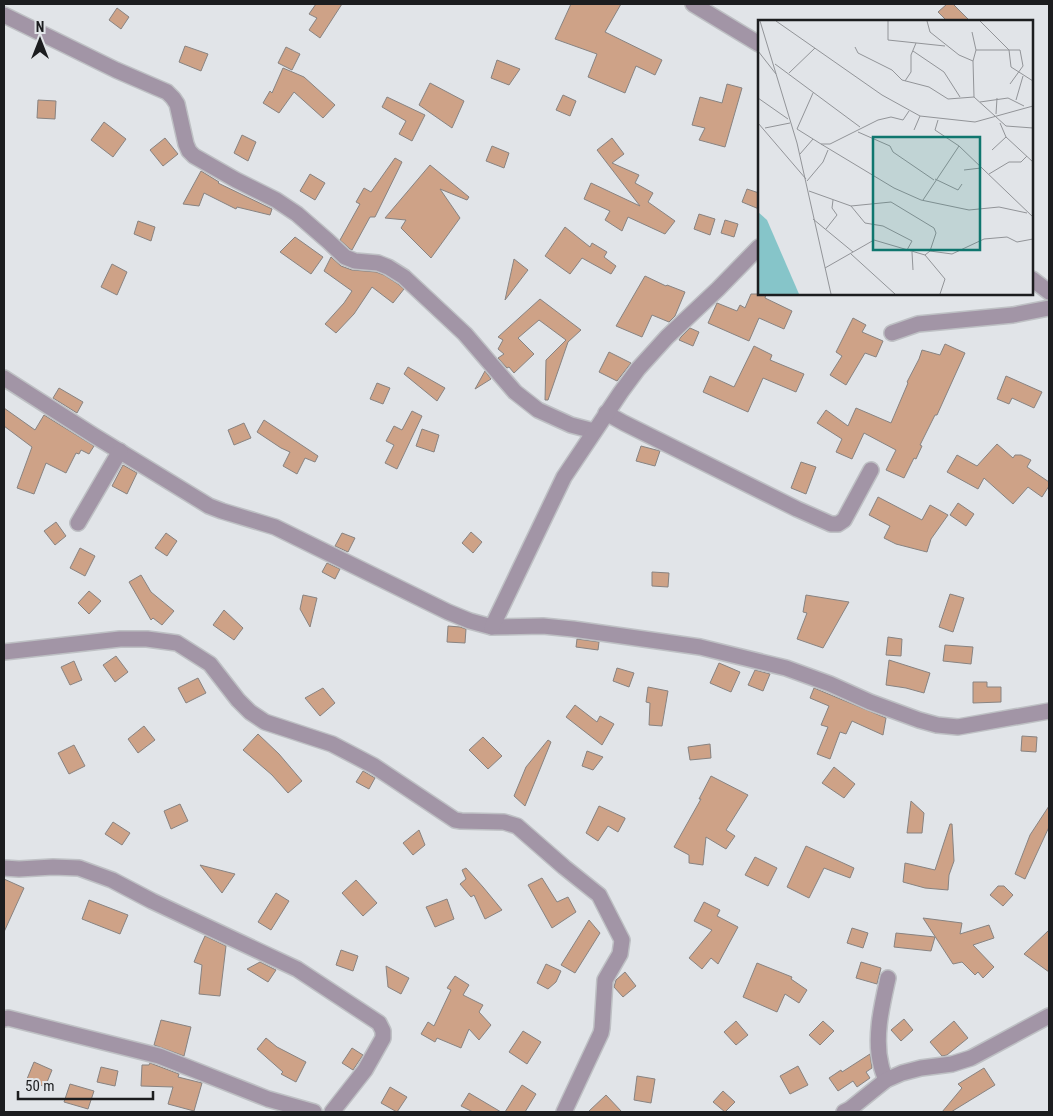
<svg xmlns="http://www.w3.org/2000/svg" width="1053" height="1116" viewBox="0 0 1053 1116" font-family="'Roboto Condensed',sans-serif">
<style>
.building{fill:#cea287;stroke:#888381}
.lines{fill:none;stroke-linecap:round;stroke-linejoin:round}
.street-casing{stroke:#bec0c4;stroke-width:18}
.street{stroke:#a295a6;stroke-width:15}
.inset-road{fill:none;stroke:#929498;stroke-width:1}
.view{fill:#0f766e;fill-opacity:0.15;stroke:#0f766e;stroke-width:2.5}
.inset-edge{fill:none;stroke:#1c1d1f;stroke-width:2.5}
</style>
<rect width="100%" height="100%" fill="#e1e4e8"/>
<g class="building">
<path d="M316,4H342L320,38L309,30L317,18L309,14Z"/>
<path d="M571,4H621L605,32L662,60L655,75L636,66L625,93L588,77L597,54L555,39Z"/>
<path d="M947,4H953L970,21H947L938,12Z"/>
<path d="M117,8L129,17L121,29L109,20Z"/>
<path d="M185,46L208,54L201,71L179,62Z"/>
<path d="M286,47L300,54L292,70L278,63Z"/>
<path d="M497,60L520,69L509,85L491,78Z"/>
<path d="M283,68L304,77L335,105L323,118L294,92L279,113L263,103L270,91L272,93Z"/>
<path d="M430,83L464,101L452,128L419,105Z"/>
<path d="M727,84L742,88L725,147L699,140L705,128L692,125L700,97L722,103Z"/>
<path d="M563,95L576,101L570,116L556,110Z"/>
<path d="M387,97L425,115L412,141L399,134L406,121L382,107Z"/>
<path d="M38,100L56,101L55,119L37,118Z"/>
<path d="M104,122L126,139L113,157L91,140Z"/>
<path d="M242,135L256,142L248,161L234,153Z"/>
<path d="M165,138L178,154L163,166L150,150Z"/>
<path d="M612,138L624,154L612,163L639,175L635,183L653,193L648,202L675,221L665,234L628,217L622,231L605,220L610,211L584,199L591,183L640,206L597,150Z"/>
<path d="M492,146L509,153L504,168L486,161Z"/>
<path d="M395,158L402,162L375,217H370L352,250L350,249L340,240L360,204L356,202L364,188L371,192Z"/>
<path d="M430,165L469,197L467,200L440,189L460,218L431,258L401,228L406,220L385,218Z"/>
<path d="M201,171L219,182L218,183L272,209L270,215L237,207L236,209L204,193L199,206L183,204Z"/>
<path d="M310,174L325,183L315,200L300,191Z"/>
<path d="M747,189L759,193V209L742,202Z"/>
<path d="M699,214L715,219L710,235L694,229Z"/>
<path d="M725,220L738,224L734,237L721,233Z"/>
<path d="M138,221L155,227L151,241L134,234Z"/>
<path d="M565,227L590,247L592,243L607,252L604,257L616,266L611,274L582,258L570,274L545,256Z"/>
<path d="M295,237L323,257L311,274L280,252Z"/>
<path d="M331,257L341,266L352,270L376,272L384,275L398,284L404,289L393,303L372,287L354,314L336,333L325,324L344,303L352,291L324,271Z"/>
<path d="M514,259L528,270L505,300Z"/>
<path d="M112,264L127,272L117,295L101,287Z"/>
<path d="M645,276L666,286L667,285L685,292L675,316L669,322L652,315L642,337L616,326Z"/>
<path d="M751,294H766L765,298L792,311L784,329L759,318L749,341L708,323L717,303L737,311L740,305L745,308Z"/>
<path d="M540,299L581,330L568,342L548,400H545L546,360L566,340L539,320L518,338L534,354L514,373L509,367L507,368L498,358L504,354L498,349L503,340L498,337Z"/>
<path d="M853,318L866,325L862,332L883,341L876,357L865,353L846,385L830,375L842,356L836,352Z"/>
<path d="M690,328L699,332L693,346L679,340L681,337Z"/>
<path d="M945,344L965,353L937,415H935L920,445L922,446L916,459L914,458L904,478L886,470L896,450L864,433L852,459L836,452L842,439L817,423L826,410L848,426L856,408L891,423L908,383L907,382L919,359L922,350L940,355Z"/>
<path d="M754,346L772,355L770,360L804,374L796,392L763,378L748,412L703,392L710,376L734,387Z"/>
<path d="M609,352L631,363L617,381L599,372Z"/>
<path d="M408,367L445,388L437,401L404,374Z"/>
<path d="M485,371L491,379L475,389Z"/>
<path d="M1006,376L1042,392L1034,408L1012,398L1009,404L997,399Z"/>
<path d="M377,383L390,388L383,404L370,399Z"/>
<path d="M59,388L83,402L77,413L53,398Z"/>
<path d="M4,408L35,430L44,415L94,446L89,454L81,450L79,454L76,453L66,473L46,463L34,494L17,488L32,447L4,426Z"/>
<path d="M412,411L422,416L397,469L385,463L394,445L386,441L394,426L402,430Z"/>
<path d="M264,420L318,456L315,462L305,458L297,474L283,466L290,452L281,448L257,432Z"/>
<path d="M244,423L251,438L234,445L228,430Z"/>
<path d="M422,429L439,435L434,452L416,446Z"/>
<path d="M997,444L1013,458L1015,455H1021L1031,460L1027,467L1049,482V486L1042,497L1028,487L1013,504L984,478L978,489L947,472L957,455L977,466Z"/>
<path d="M641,446L660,451L655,466L636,461Z"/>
<path d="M801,462L816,467L806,494L791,488Z"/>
<path d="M123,465L137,473L127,494L112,486Z"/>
<path d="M878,497L922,520L930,505L948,515L931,539L927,552L896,544L884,538L890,526L869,515Z"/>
<path d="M958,503L974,514L966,526L950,515Z"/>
<path d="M56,522L66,536L55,545L44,531Z"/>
<path d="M471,532L482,542L473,553L462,543Z"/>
<path d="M166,533L177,541L167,556L155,548Z"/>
<path d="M342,533L355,538L348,552L335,546Z"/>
<path d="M80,548L95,556L85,576L70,568Z"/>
<path d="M327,563L340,569L335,579L322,572Z"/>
<path d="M652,572L669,573L668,587L652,586Z"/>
<path d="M141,575L151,592L174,611L162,625L153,618L151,620L129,582Z"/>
<path d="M89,591L101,601L89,614L78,603Z"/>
<path d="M950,594L964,598L953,632L939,627Z"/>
<path d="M303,595L317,598L310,627L300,609Z"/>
<path d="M806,595L849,602L823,648L797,639L807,613L803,612Z"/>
<path d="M224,610L243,628L234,640L213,625Z"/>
<path d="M448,626L460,627L466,629L465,643L447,642Z"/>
<path d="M888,637L902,639L901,656L886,655Z"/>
<path d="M577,639L599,642L598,650L576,647Z"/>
<path d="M945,645L973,647L971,664L943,661Z"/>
<path d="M116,656L128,672L115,682L103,665Z"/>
<path d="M889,660L930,673L924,693L906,688L886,685Z"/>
<path d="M74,661L82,680L70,685L61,667Z"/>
<path d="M719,663L740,672L731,692L710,683Z"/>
<path d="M617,668L634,673L629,687L613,681Z"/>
<path d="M755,670L770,674L763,691L748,685Z"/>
<path d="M198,678L206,693L186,703L178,688Z"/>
<path d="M973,682H987V687H1001V702L973,703Z"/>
<path d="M648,687L668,691L662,726L649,725L650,703L646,702Z"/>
<path d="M323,688L335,703L320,716L305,698Z"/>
<path d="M814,688L886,718L883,735L852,721L846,734L840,732L830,759L817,754L828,727L821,725L829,706L810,698Z"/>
<path d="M575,705L597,722L600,716L614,724L602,745L566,717Z"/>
<path d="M144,726L155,740L138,753L128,739Z"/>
<path d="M258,734L279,754L302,781L288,793L272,775L243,750Z"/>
<path d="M1022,736L1037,737L1036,752L1021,751Z"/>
<path d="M483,737L502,756L488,769L469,750Z"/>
<path d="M548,740L551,742L525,806L514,796L526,767Z"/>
<path d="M710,744L711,758L690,760L688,747Z"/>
<path d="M74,745L85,766L69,774L58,753Z"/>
<path d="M587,751L603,757L593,770L582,766Z"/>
<path d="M834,767L855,784L844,798L822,783Z"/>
<path d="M363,771L375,778L369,789L356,782Z"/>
<path d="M711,776L748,795L726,830L735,836L726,849L706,837L703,865L689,863V855L674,847L701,799H699Z"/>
<path d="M911,801L924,813L922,833H907Z"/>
<path d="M180,804L188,821L171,829L164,811Z"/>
<path d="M599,806L625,818V819L618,832L608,826L598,841L586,833Z"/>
<path d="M1049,806V827L1025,879L1015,874L1030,835Z"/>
<path d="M113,822L130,833L122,845L105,834Z"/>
<path d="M950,824H952L954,861L949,875L948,890L925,888L903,882L905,863L935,870Z"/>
<path d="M419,830L425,845L413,855L403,843Z"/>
<path d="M806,846L854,868L850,878L824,868L809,898L787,887Z"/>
<path d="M755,857L777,868L768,886L745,875Z"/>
<path d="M200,865L235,874L222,893Z"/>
<path d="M466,868L483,887L502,910L485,919L474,895L471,897L460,884L466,879L462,870Z"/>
<path d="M542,878L557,902L568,897L576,912L552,928L528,885Z"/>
<path d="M4,879L24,888L4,932Z"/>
<path d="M356,880L377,903L363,916L342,893Z"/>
<path d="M998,886H1004L1013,895L1003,906L990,895Z"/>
<path d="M276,893L289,901L271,930L258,922Z"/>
<path d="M447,899L454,919L435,927L426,907Z"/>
<path d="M89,900L128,915L120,934L82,919Z"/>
<path d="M704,902L720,910L717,916L738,927L718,964L711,958L702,969L689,958L712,930L694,921Z"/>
<path d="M923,918L962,923L960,934L989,925L994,938L973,945L994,967L983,978L978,972L975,975L962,962L953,964Z"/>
<path d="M589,920L600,933L575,973L561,965Z"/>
<path d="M852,928L868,933L863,948L847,943Z"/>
<path d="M1049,930V972L1024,954Z"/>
<path d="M896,933L935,937L931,951L894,947Z"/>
<path d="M205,936L226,946L220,996L199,994L202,965L194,962L200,947Z"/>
<path d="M341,950L358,956L353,971L336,965Z"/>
<path d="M260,962L276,970L268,982L247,969Z"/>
<path d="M861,962L881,968L877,984L856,978Z"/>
<path d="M757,963L792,977L791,979L807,990L799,1003L785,994L777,1012L743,997Z"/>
<path d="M546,964L561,971L556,982L548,989L537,983Z"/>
<path d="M386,966L409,978L401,994L388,987Z"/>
<path d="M625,972L636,986L623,997L614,987L616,980Z"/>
<path d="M455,976L469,985L463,995L483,1005L479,1012L491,1025L479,1040L469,1029L461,1048L437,1038L435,1042L421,1034L428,1022L434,1026L451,990L447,988Z"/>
<path d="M904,1019L913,1030L901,1041L891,1030Z"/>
<path d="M161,1020L191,1027L184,1056L154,1045Z"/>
<path d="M736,1021L748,1035L736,1045L724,1032Z"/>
<path d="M823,1021L834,1031L820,1045L809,1035Z"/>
<path d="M954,1021L968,1038L947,1055L942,1056L930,1042Z"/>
<path d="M523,1031L541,1042L527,1064L509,1052Z"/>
<path d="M266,1038L277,1047L306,1062L296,1082L281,1074L283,1072L257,1049Z"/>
<path d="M352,1048L363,1055L353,1070L342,1063Z"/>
<path d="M870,1054L872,1068L866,1072L870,1078L857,1087L853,1081L838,1091L829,1078L841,1070L842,1072Z"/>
<path d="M34,1062L52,1070L45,1087L27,1079Z"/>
<path d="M150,1063L179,1074L178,1077L202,1083L194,1111L168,1104L173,1087L141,1086L142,1065H149Z"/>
<path d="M798,1066L808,1085L790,1094L780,1076Z"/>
<path d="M101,1067L118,1071L115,1086L97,1082Z"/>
<path d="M984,1068L995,1085L951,1112H942L962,1088L958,1084Z"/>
<path d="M637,1076L655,1079L651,1103L634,1100Z"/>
<path d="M70,1084L94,1091L88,1109L64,1102Z"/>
<path d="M522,1085L536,1094L525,1112H505Z"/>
<path d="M390,1087L407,1097L397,1112L381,1103Z"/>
<path d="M723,1091L735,1102L725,1112L713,1102Z"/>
<path d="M469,1093L501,1112H473L461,1106Z"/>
<path d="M606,1095L622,1112H588Z"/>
</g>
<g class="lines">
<g class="street-casing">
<g id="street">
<path d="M693,4L759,44"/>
<path d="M4,15L116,70L167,92L173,98L177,104L186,144L189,151L194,156L236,180L276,200L297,214L328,241L345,257L355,261L378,263L388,267L404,277L465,334L515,392L538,410L571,425L594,431"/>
<path d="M1032,279L1049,292"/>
<path d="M892,333L918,324L1013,315L1049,308"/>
<path d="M4,378L93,435L209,506L222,511L275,527L448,612L470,621L492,627L543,626L573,629L700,647L786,668L830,684L870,702L919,720L937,725L958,727L1049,711"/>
<path d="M606,413L624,423L797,509L831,524H838L844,520L871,470"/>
<path d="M78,523L120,451"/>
<path d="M492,627L564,477L621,392L638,369L667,337L718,289L759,247"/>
<path d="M4,652L120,639H147L177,643L210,664L238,700L250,712L265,722L332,744L374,766L455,820L461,821L504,822L517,826L564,867L599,895L622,940L620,954L605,980L602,1028L601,1033L564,1112"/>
<path d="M4,868L19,869L53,867L79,868L112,880L152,901L297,969L379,1023L383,1031V1038L365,1070L332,1112"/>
<path d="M4,1019L8,1018L159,1056L268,1099L314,1112"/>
<path d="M886,1080C884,1075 882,1070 881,1065C874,1037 882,1005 888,978"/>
<path d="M844,1112L850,1109L886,1080L902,1073L921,1068L952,1064L971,1058L1049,1016"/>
</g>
</g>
<use href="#street" class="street"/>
</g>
<g transform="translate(758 20)">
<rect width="275" height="275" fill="#e1e4e8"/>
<path d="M0,192L9,200L41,274H0Z" fill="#86c5c9"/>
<path class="inset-road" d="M2,1L39,123L73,274M18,1L124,75L162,96L217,102L275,86M130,1V20L187,26M169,1L172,12L201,35L215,41L216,77M222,1L251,30L253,47L275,61M214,12L218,30L215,41M97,27L100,33L134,50L144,60L171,67L190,79L216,77L248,106L275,108M218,30H262L265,46L252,64M0,31L18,54M155,31L186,52L202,77M17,44L102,107M31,53L57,28M147,61L153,52V35L158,23M0,78L30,99M258,80L265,56M222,82L250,78L266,86M238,94L239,78M180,100L177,110L201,126L275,197M0,103L48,159M242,103L248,117L275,142M7,108L32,103M39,109L63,124H72L120,100L133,97L145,100L151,91M39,109L55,73M156,110L162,96M100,112L132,126L135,132L176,160M63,124L136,168L163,180L211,190L241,187L269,193M234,130L248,117M42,134L55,119M206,150L223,148M231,154L251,142H263L269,136M177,159L200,170L204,164M49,161L65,142L70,130M51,171L93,186L133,182L176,208L178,213L172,231M165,180L201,126M93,186L107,203L125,206L154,221L149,230M55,199L95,232M68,209L79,195L74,188L75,180M154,232L155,250M93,234L137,274M167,235L187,259L182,274M67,248L116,220L167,235L172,231L194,234L226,219L249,217L259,222L275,219"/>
<path class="view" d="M115,117H222V230H115Z"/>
<rect width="275" height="275" class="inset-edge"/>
</g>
<rect width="1053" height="1116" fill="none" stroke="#1c1d1f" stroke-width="10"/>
<g transform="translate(40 40)" stroke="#e1e4e8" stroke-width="4" paint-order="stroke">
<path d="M0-4L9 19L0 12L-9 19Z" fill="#1c1d1f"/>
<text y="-8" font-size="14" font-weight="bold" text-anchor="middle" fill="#1c1d1f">N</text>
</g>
<path d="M18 1091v8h135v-8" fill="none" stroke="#1c1d1f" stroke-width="2.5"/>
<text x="25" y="1091" font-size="15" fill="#1c1d1f" stroke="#e1e4e8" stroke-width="4" paint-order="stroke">50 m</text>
</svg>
